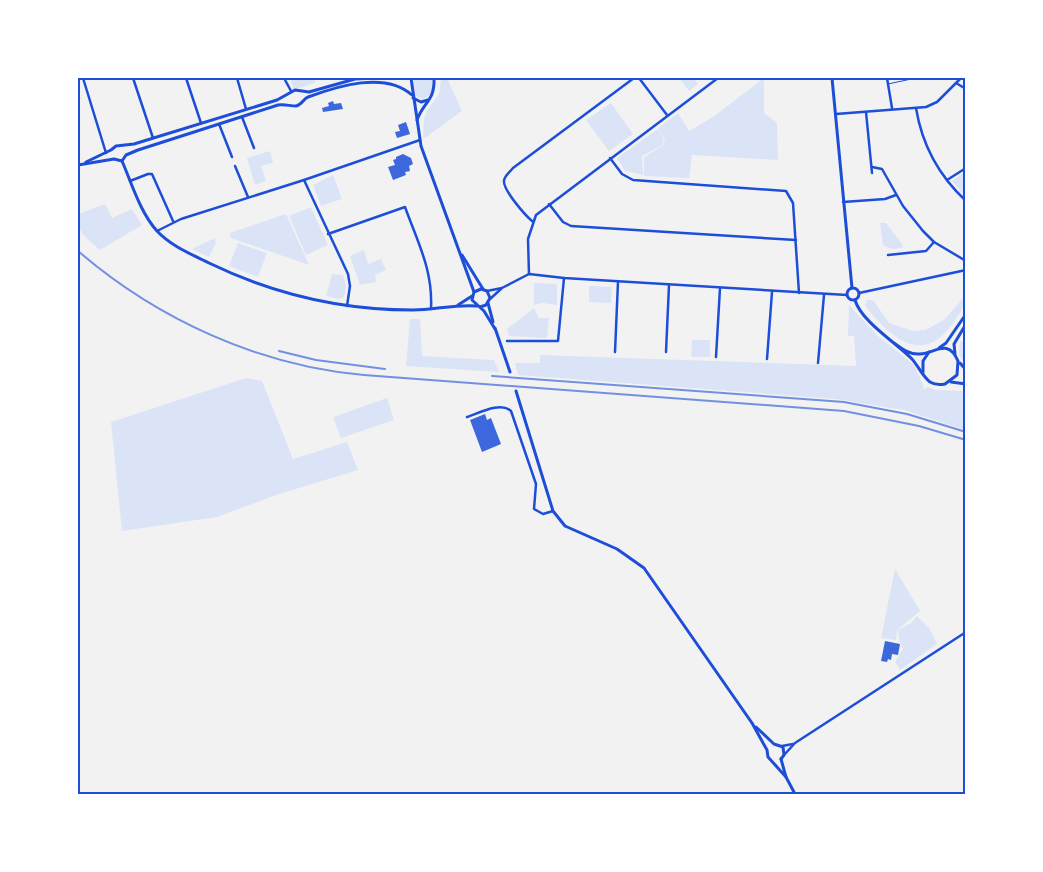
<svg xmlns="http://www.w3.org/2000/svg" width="1043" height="872" viewBox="0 0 1043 872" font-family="'IBM Plex Sans',sans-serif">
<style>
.green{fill:#dbe4f7}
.building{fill:#3d67dc}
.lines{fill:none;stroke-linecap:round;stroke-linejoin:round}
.service{stroke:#1d4ed8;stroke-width:1}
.minor{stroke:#1d4ed8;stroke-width:2.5}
.tertiary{stroke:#1d4ed8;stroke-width:3}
.secondary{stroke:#1d4ed8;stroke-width:3}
.rail{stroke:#7290e2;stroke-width:2}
.neatline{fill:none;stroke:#1d4ed8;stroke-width:2}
</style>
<rect width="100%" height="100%" fill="#f2f2f2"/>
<g class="green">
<path d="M290,78H313L315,83L294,90Z"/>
<path d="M413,78H432V91L428,97L421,99L415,95Z"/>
<path d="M441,78H447L462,111L423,139L424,119L427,111L439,94Z"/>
<path d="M679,78H694L698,84L689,91Z"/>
<path d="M764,78V113L777,123L778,160L692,155L689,178L644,176V157L662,146L665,139L658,128L678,113L689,131L713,117Z"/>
<path d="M611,103L633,134L609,151L586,120Z"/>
<path d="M658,129L664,139L661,146L642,156L643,175L625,171L617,158Z"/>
<path d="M270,151L273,163L261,166L266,181L255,185L247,158Z"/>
<path d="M965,172V196L952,181Z"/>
<path d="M333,175L342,199L321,206L313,185Z"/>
<path d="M105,204L112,218L132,209L142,225L100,250C87,238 77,234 78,214Z"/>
<path d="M311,207L328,245L306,255L289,216Z"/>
<path d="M286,214L309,265L231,238L230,233Z"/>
<path d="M880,223H886L902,244L903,248L892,249L883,245Z"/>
<path d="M215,238L216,243L209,257L192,249Z"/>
<path d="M238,243L267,253L258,277L229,266Z"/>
<path d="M364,250L368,264L381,259L386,270L375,275L376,282L360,285L350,256Z"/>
<path d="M332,274L343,275L346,286L344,297L340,299L326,296Z"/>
<path d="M534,283L557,284V305L542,303L534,305Z"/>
<path d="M589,286L612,287L611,303L589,302Z"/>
<path d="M965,296C966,307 959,314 953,323C931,355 907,350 882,325C876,318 868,312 865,304L867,300H873L889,323L913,331L925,330L944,320Z"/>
<path d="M849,305L878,336L914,365L924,387L922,390L928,387L936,390L965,391V430L904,410L836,399L518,375L515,363H540V355L856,366L854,336H848Z"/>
<path d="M534,308L539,318H549L547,338L509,336L507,329Z"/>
<path d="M410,319H420L422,356L494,360L499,372L406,366Z"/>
<path d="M692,340H710V357H691Z"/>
<path d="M960,341L965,343V365L959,355Z"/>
<path d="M246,378L262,381L293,459L347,442L358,470L276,495L217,517L122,531L111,422Z"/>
<path d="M387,398L394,420L341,438L333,417Z"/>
<path d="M895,569L920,611L897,630L896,640L881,638Z"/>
<path d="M917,616L929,628L937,644L900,670L895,662L903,649L899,640L898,630L911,623Z"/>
</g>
<g class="building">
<path d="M333,101L334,104L341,103L343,109L323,112L322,108L329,106L328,103Z"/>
<path d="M406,122L410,134L397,138L395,132L400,131L398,125Z"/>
<path d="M403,154L411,158L413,164L409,166L410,171L405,172L406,175L393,180L388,167L395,165L393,160L396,159V157Z"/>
<path d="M485,414L487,420L491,418L501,444L482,452L470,420Z"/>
<path d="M885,641L900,644L898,655L892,654L891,660L888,659L887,662L881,661Z"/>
</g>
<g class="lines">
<path class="service" d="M888,84L916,78"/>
<g class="minor">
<path d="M83,78L106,153"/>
<path d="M133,78L153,138"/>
<path d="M186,78L201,123"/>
<path d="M237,78L246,109"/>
<path d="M284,78L291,91"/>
<path d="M639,78L667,115"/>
<path d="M887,78L892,108"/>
<path d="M956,83L966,89"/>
<path d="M916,108C922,145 938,175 966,201"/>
<path d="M866,112L872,173"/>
<path d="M836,114L926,107L937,102L961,78"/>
<path d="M242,117L254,148"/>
<path d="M219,124L232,157"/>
<path d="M610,158L622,174L633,180L786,191L793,203L799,293"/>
<path d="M235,166L248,197"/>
<path d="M872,167L882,169L903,206L923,231L934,242L966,261"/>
<path d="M304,180L348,274L350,286L347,306"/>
<path d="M947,180L966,168"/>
<path d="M130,181L148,174H152L173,221"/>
<path d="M843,202L885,199L896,195"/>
<path d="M549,204L563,222L571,226L796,240"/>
<path d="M532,221C525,215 503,190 504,181C504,176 510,172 513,168L634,78"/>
<path d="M157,231L181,219L304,180L420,140"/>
<path d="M328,234L405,207C418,243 433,270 431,309"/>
<path d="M888,255L926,251L934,242"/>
<path d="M529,274L528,239L536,215L718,78"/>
<path d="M487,291L502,288L529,274L564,278L847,295"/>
<path d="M859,293L966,270"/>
<path d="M490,299L501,289"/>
<path d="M507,341H558L564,278"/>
<path d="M615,352L618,282"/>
<path d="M666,352L669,285"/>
<path d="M716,357L720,288"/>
<path d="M767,359L772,292"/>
<path d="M818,363L824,295"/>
<path d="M467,417C479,413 501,401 511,411L536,484L534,509L543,514L553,511"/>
<path d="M782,746L793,744"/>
<path d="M784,755L795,743L966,632"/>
</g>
<g class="tertiary">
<path d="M382,78H400"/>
<path d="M411,78L421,146L474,292"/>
<path d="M413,98L421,102L428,100"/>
<path d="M417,120C424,101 435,101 434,78"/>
<path d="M122,161C132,184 140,212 157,231C171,246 191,254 209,263C273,294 341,310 413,310C434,310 456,304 477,306"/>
<path d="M86,162L111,150L116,146L134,144L277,100L295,90L309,92L355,79L375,78"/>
<path d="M78,165L114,159L122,161L126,155L138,150L278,105C285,104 290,106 296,106C302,105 303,99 308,97C338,86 385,71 412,95"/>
<path d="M462,255L483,289"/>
<path d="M488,303L493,322"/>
<path d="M458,305L472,296"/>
<path d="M480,307L486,305L490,298L487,291L481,289L474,292L472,300L484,311L495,329"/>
<path d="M495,328L510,372"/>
<path d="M939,348L946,343L966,314"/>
<path d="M955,354L954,344L966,324"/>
<path d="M516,391L553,511L565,526L617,549L644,568L752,723L767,750L768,757L786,777"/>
<path d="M756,727L774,744L783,747L784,755L781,759"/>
<path d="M781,759L786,777L795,794"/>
</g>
<g class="secondary">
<path d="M832,78L852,288"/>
<circle cx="853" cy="294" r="6"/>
<path d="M855,300C861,321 895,342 911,358C918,365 922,376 930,382C935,385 940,385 945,384L957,375L958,361C948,338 936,353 920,354C910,355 902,349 894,343"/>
<path d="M960,363L966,370"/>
<path d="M923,372V361L929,352"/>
<path d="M951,382L966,384"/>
</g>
<g class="rail">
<path d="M78,251C157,319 259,366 364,375L844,411L919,426L966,440"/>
<path d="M279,351L316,360L385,369"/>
<path d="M492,376L844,402L907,414L966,432"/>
</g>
</g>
<rect width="1043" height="872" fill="none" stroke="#ffffff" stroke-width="158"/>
<rect x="79" y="79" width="885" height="714" class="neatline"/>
</svg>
